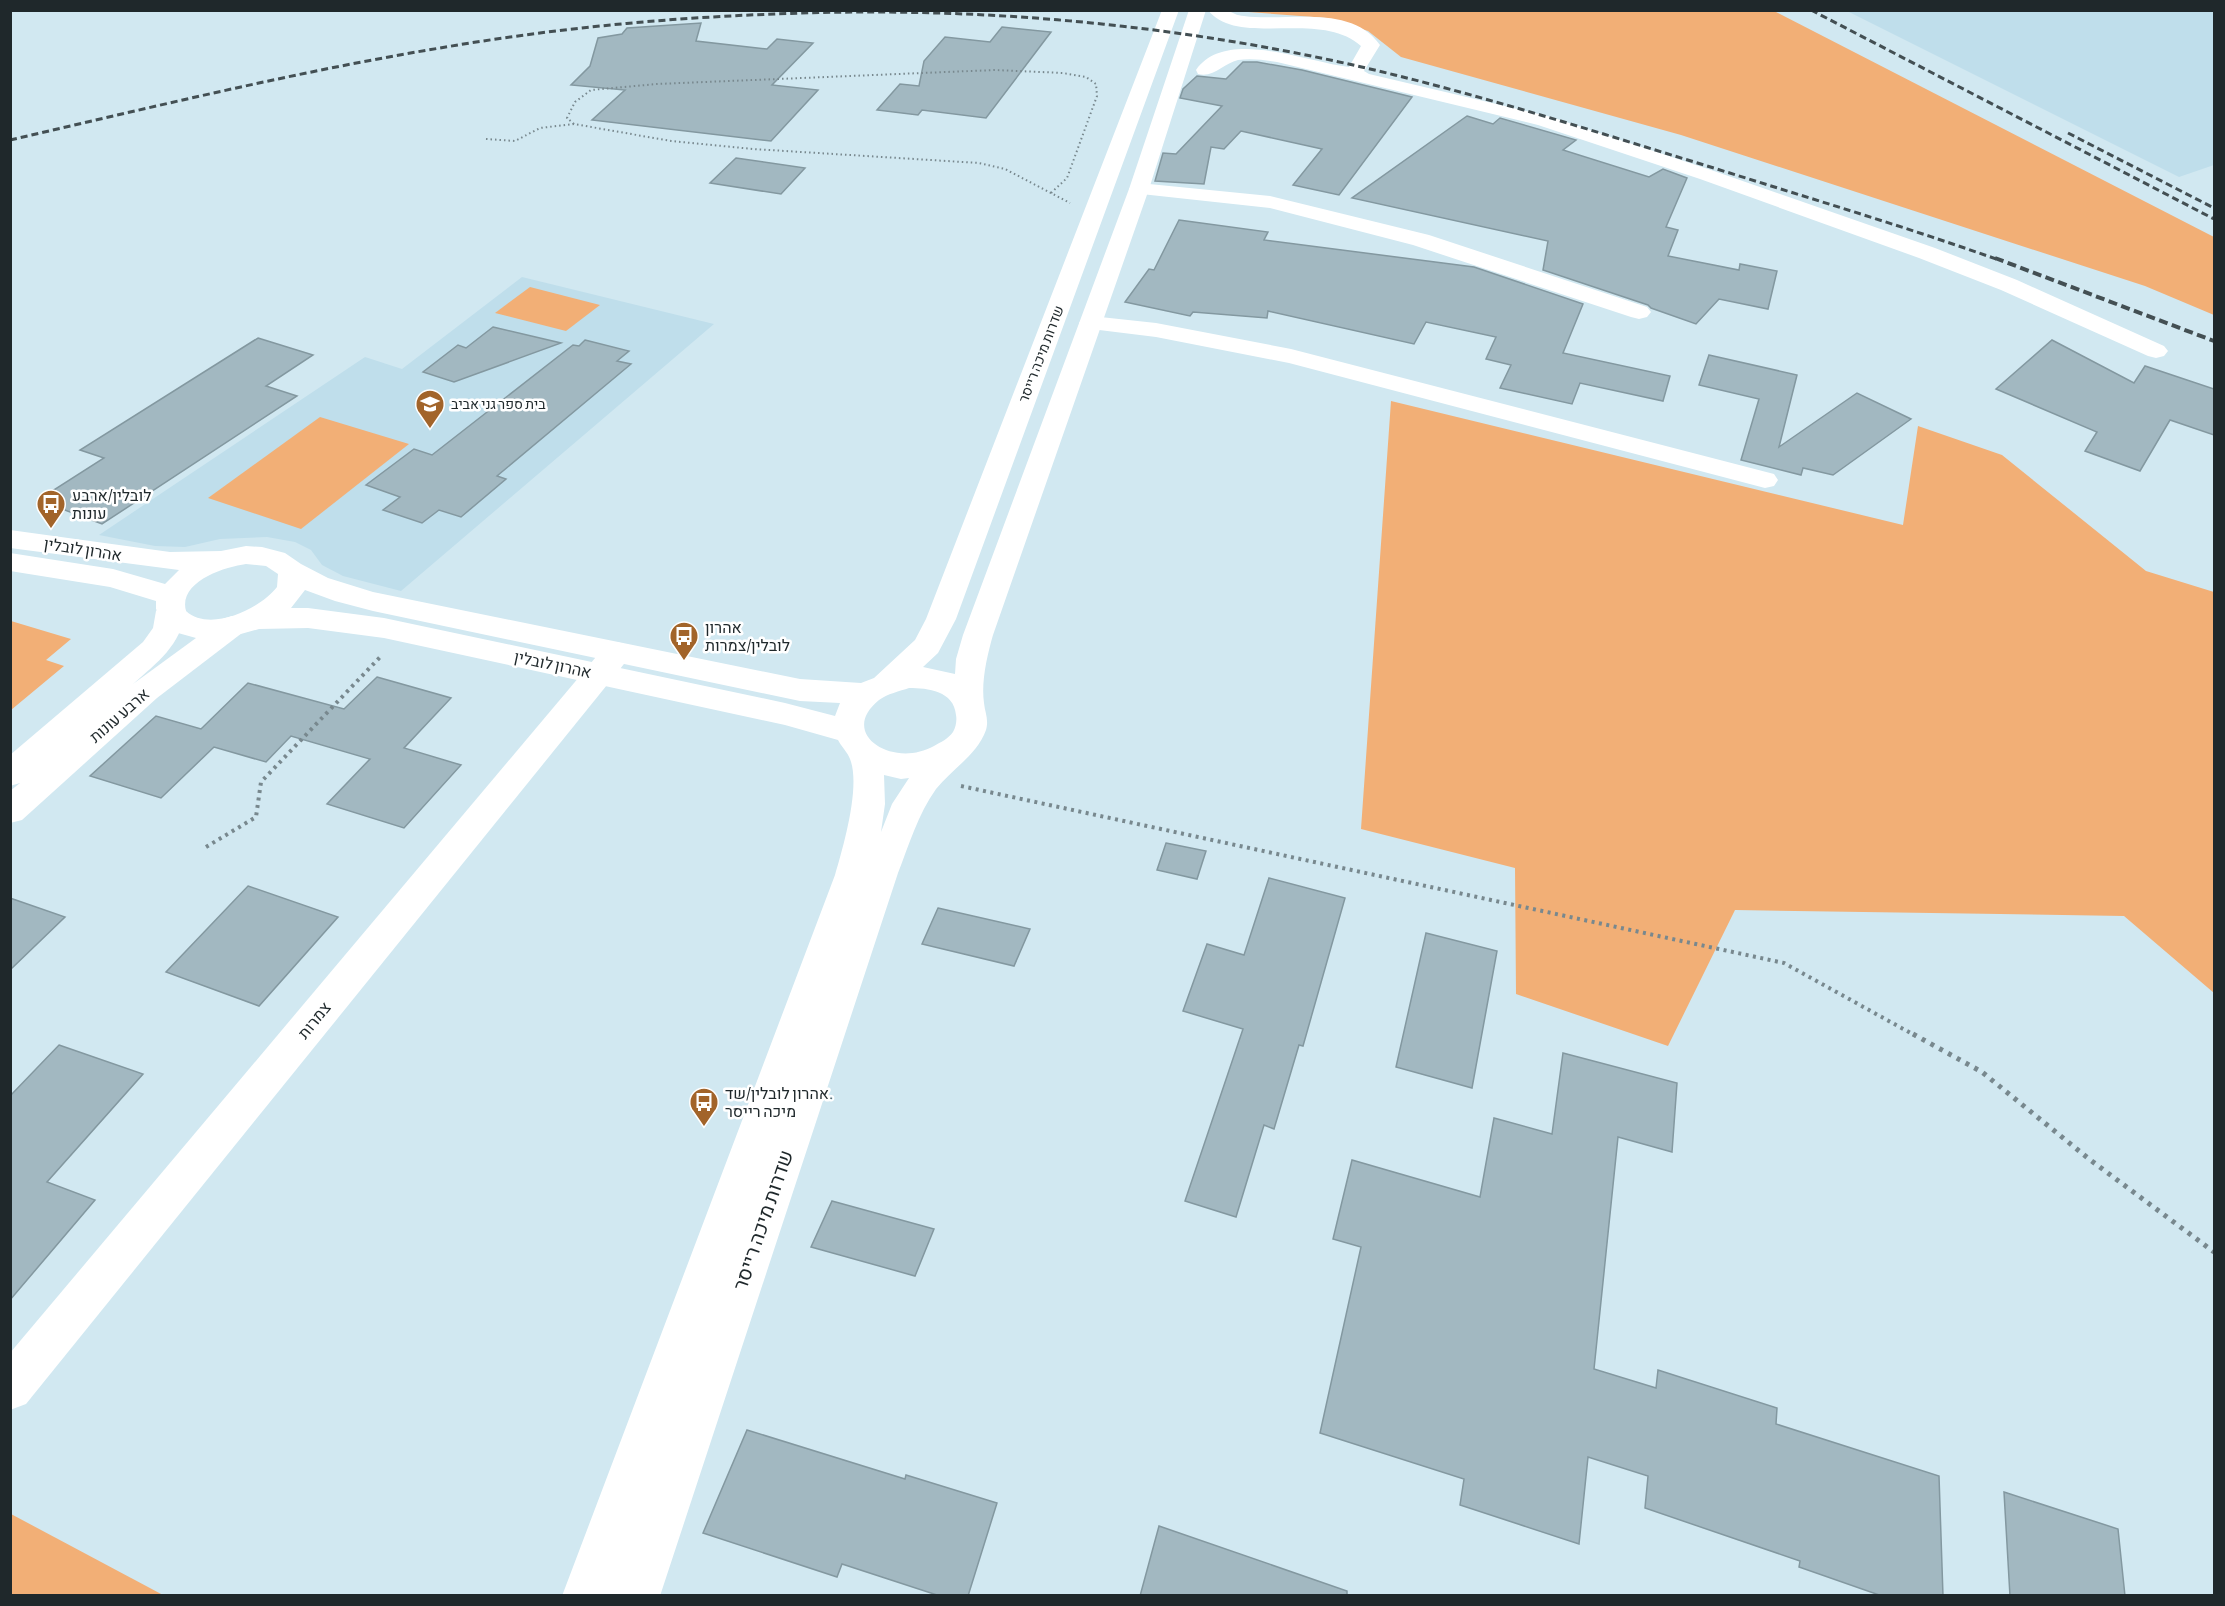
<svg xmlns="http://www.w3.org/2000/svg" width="2225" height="1606" viewBox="0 0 2225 1606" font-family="'Alegreya Sans',Heebo,sans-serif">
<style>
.built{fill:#bfdeeb}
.green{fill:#f2af76}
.building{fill:#a2b8c1;stroke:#8398a0;stroke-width:1.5}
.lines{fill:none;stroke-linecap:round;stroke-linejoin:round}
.path-far2{stroke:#78888e;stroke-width:2;stroke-dasharray:1.5 3;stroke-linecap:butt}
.path-far1{stroke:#78888e;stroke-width:4;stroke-dasharray:3 4.5;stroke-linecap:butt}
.path{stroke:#78888e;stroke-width:5;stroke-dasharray:4 6;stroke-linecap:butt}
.street{fill:#fff;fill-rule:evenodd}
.secondary{fill:#fff;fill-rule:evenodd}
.rail-far1{stroke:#434f53;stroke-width:3;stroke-dasharray:7 4;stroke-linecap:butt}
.rail{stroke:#434f53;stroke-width:4;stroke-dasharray:9 4.5;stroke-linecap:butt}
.labels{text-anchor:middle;stroke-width:5;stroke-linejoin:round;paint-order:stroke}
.far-street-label{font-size:14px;fill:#1f282b;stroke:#fff}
.far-poi-label{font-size:14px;fill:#1f282b;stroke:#fff;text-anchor:start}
.poi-label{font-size:16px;fill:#1f282b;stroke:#fff;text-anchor:start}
.street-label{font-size:16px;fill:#1f282b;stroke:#fff}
.near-street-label{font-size:20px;fill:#1f282b;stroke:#fff}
</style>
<rect width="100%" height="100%" fill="#d1e8f1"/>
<g class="built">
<path d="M1847,11H2214V165L2179,177Z"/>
<path d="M522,277L714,324L401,591L343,576L322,565L311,550L295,542L267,537L220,539L185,547L155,546L99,535L365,357L402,369Z"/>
</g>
<g class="green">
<path d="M1235,11H1774L2214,237V315L2145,286L1681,135L1401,57L1368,31L1327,18Z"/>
<path d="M530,287L600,305L566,331L495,313Z"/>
<path d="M1391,401L1903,525L1918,426L2002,455L2146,571L2214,592V993L2124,916L1735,910L1668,1046L1516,994L1515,868L1361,829Z"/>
<path d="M320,417L409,444L301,529L208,498Z"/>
<path d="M11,621L71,639L46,660L64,666L11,710Z"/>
<path d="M11,1514L163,1595H11Z"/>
</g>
<g class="building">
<path d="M701,23L696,41L767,49L777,39L813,43L772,85L818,90L771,141L592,120L625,90L571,85L590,66L598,38L622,34L627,28Z"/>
<path d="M1002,27L1051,32L986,118L922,110L918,115L877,110L900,84L919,86L924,61L945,37L990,42Z"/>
<path d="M1243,62H1257L1302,70L1412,97L1339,195L1293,185L1322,149L1241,131L1224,149L1211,147L1204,184L1155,181L1163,153L1176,154L1222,106L1180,98L1183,89L1197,76L1226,79Z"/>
<path d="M1467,116L1493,124L1500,118L1576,140L1563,150L1649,177L1663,169L1687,178L1666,227L1678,230L1668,256L1739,270L1740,264L1777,271L1768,309L1719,299L1696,324L1651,308L1648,305L1543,270L1548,241L1352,198Z"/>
<path d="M736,158L805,168L781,194L710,183Z"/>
<path d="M1179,220L1268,232L1264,240L1474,267L1583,304L1563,353L1670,376L1663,401L1580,383L1572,404L1500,388L1511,365L1486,359L1496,337L1426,322L1414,344L1268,311L1267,318L1193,312L1190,316L1125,302L1149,269L1154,270Z"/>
<path d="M493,327L561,343L454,382L423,372L458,345L466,348Z"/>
<path d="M258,338L313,355L266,386L297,396L102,524L38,500L104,458L80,450Z"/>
<path d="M585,340L629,351L617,361L631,364L497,476L506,479L461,517L439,510L422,523L383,510L400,497L366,485L414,449L432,455L573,345L579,346Z"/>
<path d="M2052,340L2134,383L2145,366L2214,389V435L2170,420L2140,471L2085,451L2097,432L1996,389Z"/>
<path d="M1709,355L1797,375L1779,447L1857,393L1911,419L1833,475L1803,468L1801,475L1741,460L1759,399L1699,385Z"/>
<path d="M377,677L451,698L404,748L461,765L404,828L327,804L370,759L291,736L266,762L214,747L161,798L90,776L156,716L201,729L248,683L344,709Z"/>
<path d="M1166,843L1206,851L1197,879L1157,870Z"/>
<path d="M1269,878L1345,898L1303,1046L1299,1045L1274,1129L1264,1125L1236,1217L1185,1201L1243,1029L1183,1011L1207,944L1244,955Z"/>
<path d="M248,886L338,917L259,1006L166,972Z"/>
<path d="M10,898L65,917L10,970Z"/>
<path d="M938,908L1030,929L1014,966L922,944Z"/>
<path d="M1426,933L1497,951L1472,1088L1396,1067Z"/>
<path d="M59,1045L143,1074L47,1182L95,1200L10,1300V1096Z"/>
<path d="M1563,1053L1677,1083L1672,1152L1618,1137L1594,1369L1656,1388L1658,1370L1777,1408L1776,1424L1939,1476L1943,1596H1882L1799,1567L1800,1561L1645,1508L1648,1476L1588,1457L1579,1544L1460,1505L1464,1479L1320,1433L1361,1247L1333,1239L1352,1160L1480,1197L1494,1118L1552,1134Z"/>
<path d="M832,1201L934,1229L915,1276L811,1247Z"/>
<path d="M747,1430L905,1479L906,1475L997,1503L968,1596H940L842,1564L837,1577L703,1533Z"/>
<path d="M2004,1492L2118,1529L2125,1596H2010Z"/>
<path d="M1159,1526L1347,1591V1596H1140Z"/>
</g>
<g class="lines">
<g class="path-far2">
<path d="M574,124L567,118L575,102L591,90L657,84L995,70L1063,73L1086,77L1096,84L1097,96L1067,178L1051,193"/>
<path d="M486,139L515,141L540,128L574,124L671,141L753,149L979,163L1005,169L1070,203"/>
</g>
<g class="path-far1">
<path d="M961,786L1784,963L1916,1036"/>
<path d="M206,847L256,817L261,782L382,655"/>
</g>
<path class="path" d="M1913,1034L1982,1072L2089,1159L2214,1252"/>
<g class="street">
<path d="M1208,10C1213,10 1221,9 1226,10C1232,12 1237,16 1244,16C1286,22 1351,3 1380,45L1364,71L1369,74L1551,117L1714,171L1935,248L2017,280L2164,346L2168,351L2164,356L2156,358L2148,356L2001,290L1919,258L1700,179L1538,125L1277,62C1265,60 1251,58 1238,60C1224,63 1214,78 1198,74L1196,70C1226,27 1308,63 1349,67L1361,46C1320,9 1237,48 1208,10Z"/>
<path d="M1139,183L1270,196L1429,235L1647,307L1651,312L1647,317L1639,319L1631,317L1413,245L1270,208L1132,193L1129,189L1132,185Z"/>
<path d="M1091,316L1156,323L1291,349L1774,474L1778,480L1774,486L1765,488L1289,363L1156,337L1083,328L1079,323L1083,318Z"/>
<path d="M171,601L181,604L186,611C180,646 158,662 133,684L222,619L232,616L242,619L247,626L242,633L157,698L22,820L10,823V791L20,783L10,786V755L143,642L153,628L156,611L161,604Z"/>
<path d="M617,642L628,645L632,652L628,659L26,1404L10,1410V1353L606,645Z"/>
</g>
<path class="secondary" d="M1162,10H1179L956,619L938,653L923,667L955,674L956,659L963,635L1129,189L1189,10H1206L1149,189L993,635C987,656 981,682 984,703C985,713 989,719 986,730C977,755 952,769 936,789C918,814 909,845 898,873L660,1596H611L621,1567L611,1596H562L835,875C843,848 861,786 850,759C848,753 841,746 838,740L785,725L384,638L308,628L259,629L230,637L196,638L178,633L167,627L156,609V601L110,587L10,571V553L113,569L165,584L179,570L10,548V530L170,552L221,551L246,546L262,547L285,553L301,564L328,578L373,592L800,679L861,683L874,678L915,640L926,619ZM246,564L266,566L278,574L277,587C260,609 210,633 186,611C178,582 224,567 246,564ZM305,590L335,601L373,611L800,701L840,703L835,716L785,703L384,618L308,608H291ZM909,688C928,688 954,691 956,715C957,720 956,727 953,732C948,739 941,742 934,746C893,769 837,734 879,700C887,694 900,691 909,688ZM884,775L901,779L909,778L892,804L881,832L885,804Z"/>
<g class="rail-far1">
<path d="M1811,10L2214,219"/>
<path d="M2068,133L2214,208"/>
<path d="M10,140C153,107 295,72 440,48C550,29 663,18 775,14C965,6 1158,22 1344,63C1470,91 1593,131 1717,169C1812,199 1906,227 1999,260"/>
</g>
<path class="rail" d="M1995,258L2214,341"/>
</g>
<defs>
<g id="school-pin" transform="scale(1.5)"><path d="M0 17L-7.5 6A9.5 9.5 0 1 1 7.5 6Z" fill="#a2642a" stroke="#fff"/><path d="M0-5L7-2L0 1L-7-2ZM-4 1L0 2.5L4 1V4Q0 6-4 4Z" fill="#fff"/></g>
<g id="bus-pin" transform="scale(1.5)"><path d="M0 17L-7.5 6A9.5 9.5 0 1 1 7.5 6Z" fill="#a2642a" stroke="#fff"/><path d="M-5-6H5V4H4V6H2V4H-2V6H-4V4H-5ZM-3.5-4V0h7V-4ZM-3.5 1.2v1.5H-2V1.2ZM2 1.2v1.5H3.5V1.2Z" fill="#fff"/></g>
</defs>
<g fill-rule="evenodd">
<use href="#school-pin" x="430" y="404"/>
<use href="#bus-pin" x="51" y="504"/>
<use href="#bus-pin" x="684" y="636"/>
<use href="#bus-pin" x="704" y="1102"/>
</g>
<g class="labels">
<g class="far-street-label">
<text transform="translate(1041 354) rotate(-69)" y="5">שדרות מיכה רייסר</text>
</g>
<g class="far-poi-label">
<text x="451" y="409">בית ספר גני אביב</text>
</g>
<g class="poi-label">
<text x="72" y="501">לובלין/ארבע<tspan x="72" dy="18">עונות</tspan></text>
<text x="705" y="633">אהרון<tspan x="705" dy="18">לובלין/צמרות</tspan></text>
<text x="725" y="1099">אהרון לובלין/שד.<tspan x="725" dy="18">מיכה רייסר</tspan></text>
</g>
<g class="street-label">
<text transform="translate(83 549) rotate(9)" y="6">אהרון לובלין</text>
<text transform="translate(553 664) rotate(12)" y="6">אהרון לובלין</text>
<text transform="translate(119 715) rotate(-41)" y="6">ארבע עונות</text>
<text transform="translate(314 1020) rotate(-51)" y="6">צמרות</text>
</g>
<g class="near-street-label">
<text transform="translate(763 1220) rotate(-71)" y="7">שדרות מיכה רייסר</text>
</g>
</g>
<rect width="2225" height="1606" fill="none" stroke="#1f282b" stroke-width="24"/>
</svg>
